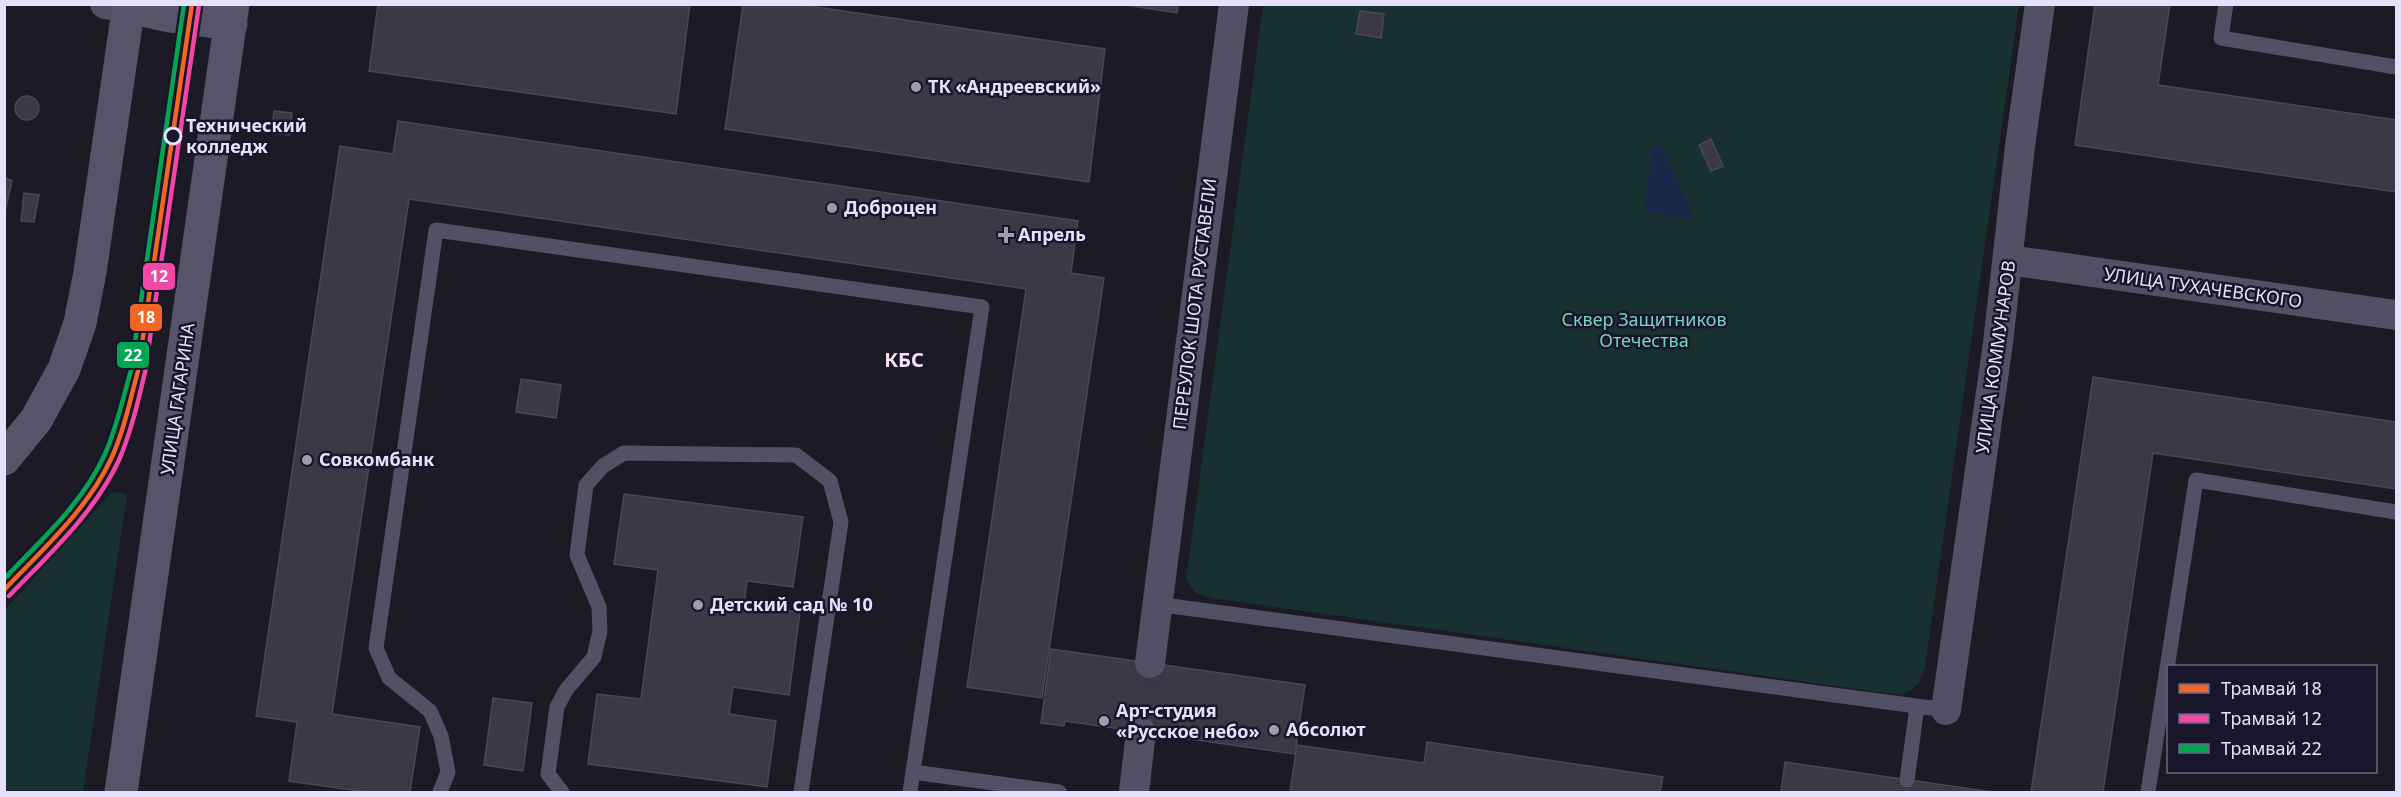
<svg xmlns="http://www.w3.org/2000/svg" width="2401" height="797" viewBox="0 0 2401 797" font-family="'Noto Sans',sans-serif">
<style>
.green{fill:#193031}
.water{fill:#172849}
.building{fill:#3c3946;stroke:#4a4657;stroke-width:1.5}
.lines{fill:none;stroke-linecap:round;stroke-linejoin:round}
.minor-tunnel{stroke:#3a3845;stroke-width:30;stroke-dasharray:30 15;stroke-linecap:butt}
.service{stroke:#525064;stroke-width:15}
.minor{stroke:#525064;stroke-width:30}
.secondary{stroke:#57546a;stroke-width:33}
.tram-1-casing{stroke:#19152a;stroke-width:9}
.tram-2-casing{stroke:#19152a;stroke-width:9}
.tram-3-casing{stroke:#19152a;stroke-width:9}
.tram-1{stroke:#f26522;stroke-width:4.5}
.tram-2{stroke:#f346a5;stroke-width:4.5}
.tram-3{stroke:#00a651;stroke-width:4.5}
.poi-dot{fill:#9f9bb0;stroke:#19152a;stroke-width:2}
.stop-dot{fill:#19152a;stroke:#e6e1fb;stroke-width:3}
.labels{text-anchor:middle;stroke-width:5;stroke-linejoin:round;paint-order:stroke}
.poi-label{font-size:18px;font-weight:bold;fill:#e6e1fb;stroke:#19152a;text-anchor:start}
.stop-label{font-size:18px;font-weight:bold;fill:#e6e1fb;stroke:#19152a;text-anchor:start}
.street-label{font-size:18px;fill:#e6e1fb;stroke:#19152a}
.park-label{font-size:18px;fill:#74d5c1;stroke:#19152a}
.neighbourhood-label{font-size:20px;font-weight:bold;fill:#fce3f2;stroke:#19152a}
.line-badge{stroke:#19152a;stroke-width:2}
.badge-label{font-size:16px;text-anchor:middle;font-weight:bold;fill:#fff}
</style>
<rect width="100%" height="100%" fill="#1c1a25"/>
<g class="green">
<path d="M1263,5H2019L1925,667C1920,686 1912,694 1892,694L1212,598L1196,593L1186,580Z"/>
<path d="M112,492L127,494L83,792H5V610Z"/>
</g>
<path class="water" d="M1653,147L1663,148L1694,219L1644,212Z"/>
<g class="building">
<path d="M378,4H690L676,114L369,71Z"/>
<path d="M743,4H795L1105,49L1089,182L725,129Z"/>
<path d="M1119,4H1178L1177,13Z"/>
<path d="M2095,4H2170L2158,85L2396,120V192L2075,145Z"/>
<path d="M1360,11L1384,14L1381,38L1356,34Z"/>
<circle cx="27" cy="108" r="12"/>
<path d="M274,111L292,113L290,135L271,133Z"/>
<path d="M398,121L1078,221L1071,273L1104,278L1042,698L967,687L1026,289L409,199L332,714L420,727L410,792H367L289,781L297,722L256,716L340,146L393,154Z"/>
<path d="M1711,139L1723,166L1711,171L1699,145Z"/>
<path d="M4,177L12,181L4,215Z"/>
<path d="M24,193L39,195L34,222L21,221Z"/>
<path d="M2093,377L2396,422V489L2153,453L2103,792H2031Z"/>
<path d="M521,379L561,385L556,418L516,412Z"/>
<path d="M624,494L803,517L793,587L747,581L744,606L800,612L789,695L733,687L729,714L776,721L767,787L588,764L597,694L641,699L658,570L614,564Z"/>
<path d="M1051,649L1305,685L1295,754L1065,721L1064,726L1041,723Z"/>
<path d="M493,698L532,703L523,771L484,765Z"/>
<path d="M1427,742L1663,777L1660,792H1290L1297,745L1424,763Z"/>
<path d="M1785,762L1992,792H1781Z"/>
</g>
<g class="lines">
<path class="minor-tunnel" d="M1141,732L1150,663"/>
<g class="service">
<path d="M2226,4L2221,38L2396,67"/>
<path d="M1156,604L1946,710"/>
<path d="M913,772L1059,792"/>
<path d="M1907,780L1917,707"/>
<path d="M440,792L448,772L441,736L430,711L389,678L376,648L436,230L982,307L910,792"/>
<path d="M562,792L548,774L557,707L566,690L594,657L600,631L599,607L577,555L586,485L603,466L624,453L796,455L830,481L841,522L801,792"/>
<path d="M2148,792L2196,480L2396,512"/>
</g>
<g class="minor">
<path d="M105,4L129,7"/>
<path d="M2009,260L2396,315"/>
<path d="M1150,663L1234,4"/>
<path d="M1946,710L1998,343L2020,146L2040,4"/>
<path d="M1134,792L1141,732"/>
</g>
<g class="secondary">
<path d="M129,7L169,16L231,24"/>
<path d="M4,459L36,420L64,369L80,323L90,272L129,4"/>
<path d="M121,792L233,4"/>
</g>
<g class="tram-1-casing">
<path id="tram-1" d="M4,590C43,549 87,510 111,459C124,431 130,400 138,371L192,4"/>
</g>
<g class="tram-2-casing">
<path id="tram-2" d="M9,596C49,554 94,514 119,460C131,432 138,402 145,372L199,5"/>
</g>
<g class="tram-3-casing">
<path id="tram-3" d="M4,579C41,540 83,503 105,454C117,427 123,398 131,370L184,4"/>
</g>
<use href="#tram-1" class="tram-1"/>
<use href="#tram-2" class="tram-2"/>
<use href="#tram-3" class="tram-3"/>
</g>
<g class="poi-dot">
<circle cx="916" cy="87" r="6"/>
<circle cx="832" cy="208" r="6"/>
<path d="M1003 226h6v6h6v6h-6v6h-6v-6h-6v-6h6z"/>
<circle cx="307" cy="460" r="6"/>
<circle cx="698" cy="605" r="6"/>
<circle cx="1104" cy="721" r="6"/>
<circle cx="1274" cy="730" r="6"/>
</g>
<circle class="stop-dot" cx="173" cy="136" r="8"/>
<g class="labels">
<g class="poi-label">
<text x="928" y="93">ТК «Андреевский»</text>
<text x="844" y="214">Доброцен</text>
<text x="1018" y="241">Апрель</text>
<text x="319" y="466">Совкомбанк</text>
<text x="710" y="611">Детский сад № 10</text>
<text x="1116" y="717">Арт-студия<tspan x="1116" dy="21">«Русское небо»</tspan></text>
<text x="1286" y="736">Абсолют</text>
</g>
<g class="stop-label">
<text x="186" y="132">Технический<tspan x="186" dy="21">колледж</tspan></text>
</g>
<g class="street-label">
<text transform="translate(2203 288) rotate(8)" y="6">УЛИЦА ТУХАЧЕВСКОГО</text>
<text transform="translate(1195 304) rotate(-83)" y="6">ПЕРЕУЛОК ШОТА РУСТАВЕЛИ</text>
<text transform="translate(1996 357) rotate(-82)" y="6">УЛИЦА КОММУНАРОВ</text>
<text transform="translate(178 399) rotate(-82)" y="6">УЛИЦА ГАГАРИНА</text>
</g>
<g class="park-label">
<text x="1644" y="326">Сквер Защитников<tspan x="1644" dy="21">Отечества</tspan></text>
</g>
<g class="neighbourhood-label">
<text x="904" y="367">КБС</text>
</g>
</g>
<g class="line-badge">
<rect x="142" y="262" width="34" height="29" rx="6" fill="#f346a5"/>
<rect x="129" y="303" width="34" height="29" rx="6" fill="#f26522"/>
<rect x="116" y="341" width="34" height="28" rx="6" fill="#00a651"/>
</g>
<g class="badge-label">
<text x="159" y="282">12</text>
<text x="146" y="323">18</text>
<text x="133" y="361">22</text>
</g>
<rect width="2401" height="797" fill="none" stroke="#e6e1fb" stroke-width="12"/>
<rect x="2167" y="665" width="210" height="108" fill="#19152a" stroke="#6b677e" stroke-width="1.5"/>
<rect x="2179" y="684" width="30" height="9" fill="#f26522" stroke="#6b677e" stroke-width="1.5"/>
<text x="2221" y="695" font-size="18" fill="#e6e1fb">Трамвай 18</text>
<rect x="2179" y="714" width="30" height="9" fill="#f346a5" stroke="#6b677e" stroke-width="1.5"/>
<text x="2221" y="725" font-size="18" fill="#e6e1fb">Трамвай 12</text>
<rect x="2179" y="744" width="30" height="9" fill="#00a651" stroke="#6b677e" stroke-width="1.5"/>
<text x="2221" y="755" font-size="18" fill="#e6e1fb">Трамвай 22</text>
</svg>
